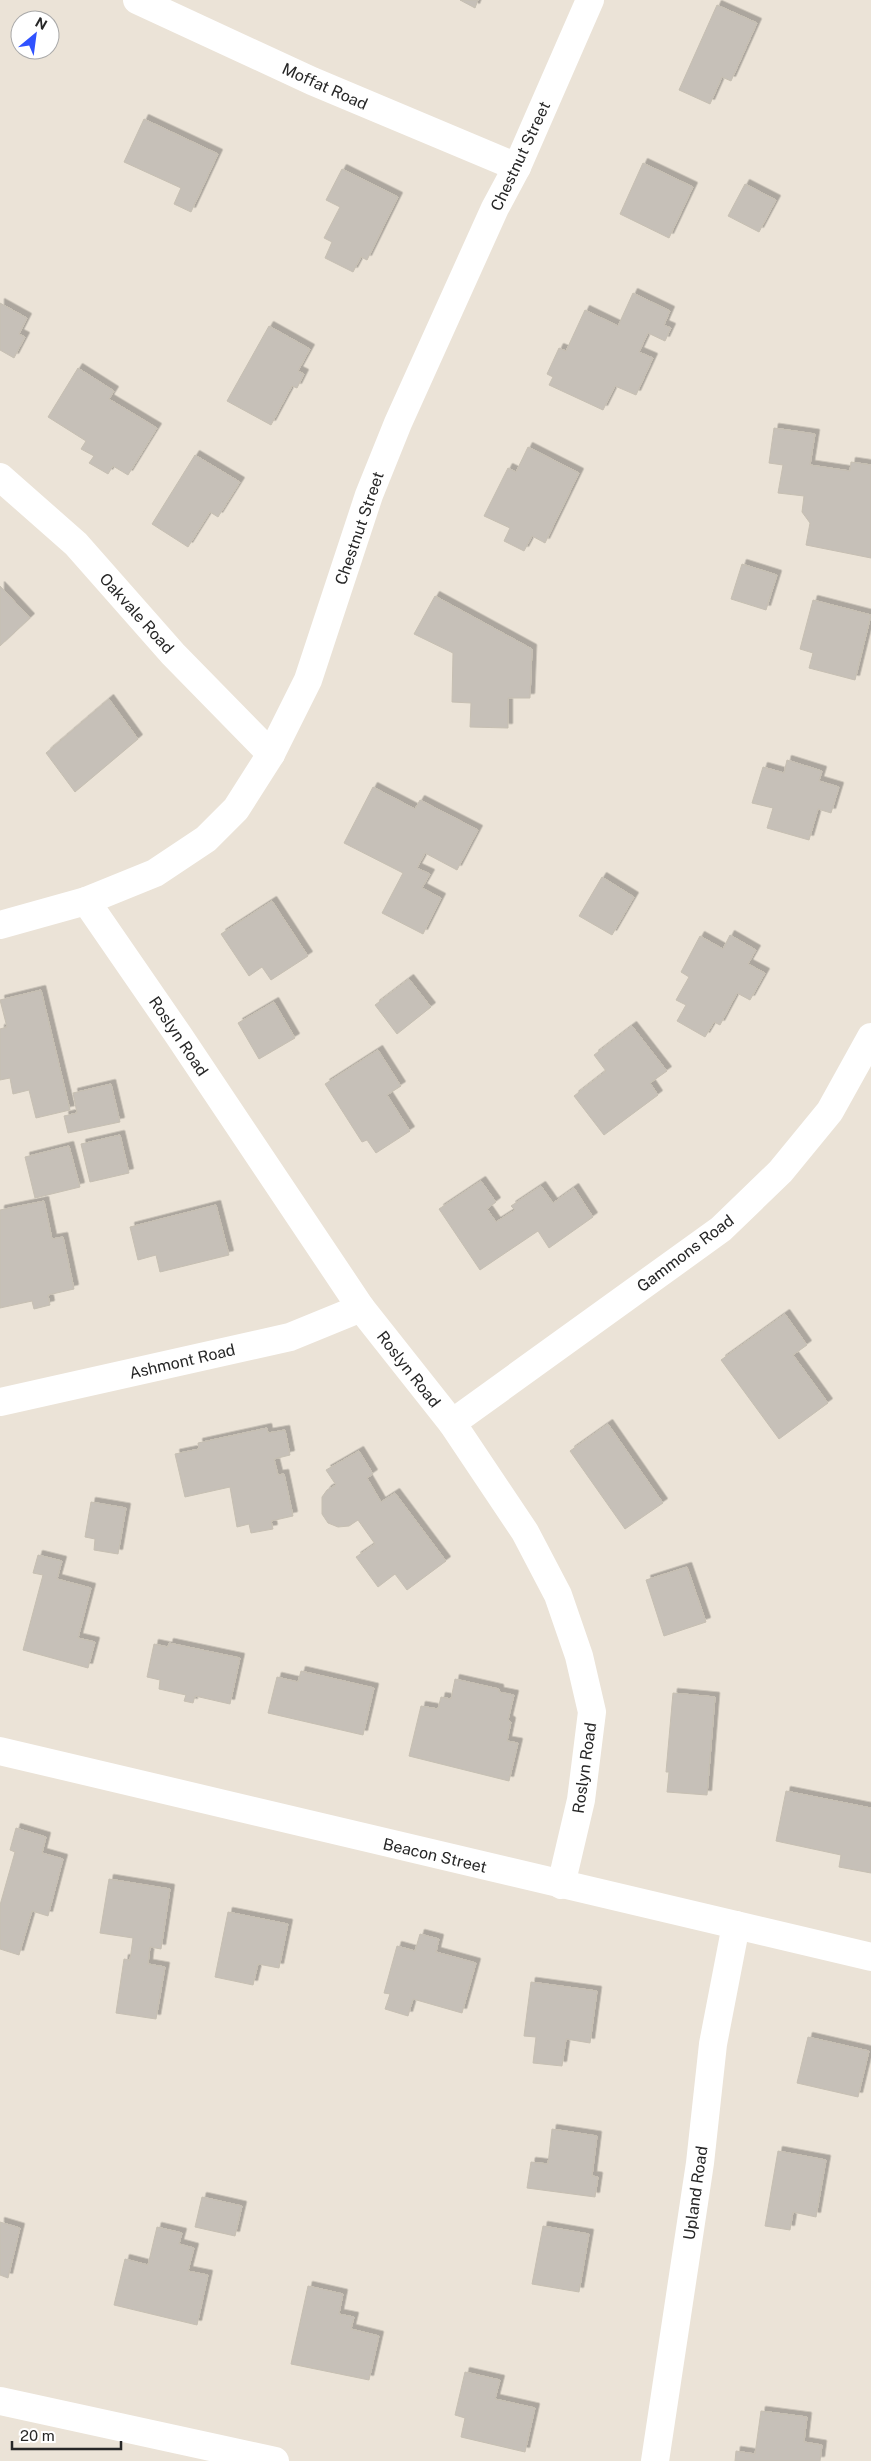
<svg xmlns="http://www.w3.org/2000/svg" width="871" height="2461" viewBox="0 0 871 2461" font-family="'Public Sans',sans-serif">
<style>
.building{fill:#c6c0b8;stroke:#c6bfb2;filter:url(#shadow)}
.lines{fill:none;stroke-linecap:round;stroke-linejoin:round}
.minor{stroke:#fff;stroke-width:28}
.secondary{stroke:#fff;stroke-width:28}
.labels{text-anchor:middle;stroke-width:5;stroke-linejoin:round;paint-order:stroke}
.street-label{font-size:16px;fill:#272727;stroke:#fff}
</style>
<defs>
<filter id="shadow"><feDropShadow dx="4.5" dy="-4.5" stdDeviation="0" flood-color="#0004"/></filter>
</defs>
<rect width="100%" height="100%" fill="#ebe3d7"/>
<g class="building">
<path d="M460,0H478L475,8Z"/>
<path d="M717,5L757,23L731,81L722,77L710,104L679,90Z"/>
<path d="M144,119L218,154L191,212L174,204L181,188L124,162Z"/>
<path d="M643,163L693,187L669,238L620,214Z"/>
<path d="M342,169L398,197L367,260L361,257L353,272L325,258L332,242L324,238L340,207L326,200Z"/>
<path d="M745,184L776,200L759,232L728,216Z"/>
<path d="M633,293L670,311L664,325L671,328L665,341L648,333L639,352L653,358L636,395L615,386L603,410L549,385L553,377L547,374L559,348L566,351L585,310L618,326Z"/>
<path d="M0,303L27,318L19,334L25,337L14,358L0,350Z"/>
<path d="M269,326L310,349L298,371L304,374L297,388L292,386L271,425L227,401Z"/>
<path d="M78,368L114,391L109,399L157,428L128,475L113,466L108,474L89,463L94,456L81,449L86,441L48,417Z"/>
<path d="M774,428L815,434L810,465L850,471L851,462L871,465V558L806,545L810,523L802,512L804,496L778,493L783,465L769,463Z"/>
<path d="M528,447L579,473L545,543L532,536L524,551L504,541L510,528L484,516L508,468L516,472Z"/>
<path d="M195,455L240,482L218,517L210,512L188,547L152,524Z"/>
<path d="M742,564L777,575L766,610L731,599Z"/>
<path d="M0,586L30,618L0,646Z"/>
<path d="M435,596L532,649L530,698H508V728L470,727L471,703L452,702L453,653L414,634Z"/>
<path d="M813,600L871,615L855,680L809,668L813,653L800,649Z"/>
<path d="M109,699L138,739L75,792L46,753Z"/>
<path d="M787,760L822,771L819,781L839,787L831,813L818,809L809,840L767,828L773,808L752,803L763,767L784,773Z"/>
<path d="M373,787L415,809L420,800L478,830L457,870L425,853L417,868L430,874L422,888L441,898L423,934L382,913L403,873L344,843Z"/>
<path d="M602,877L634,897L612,935L579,916Z"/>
<path d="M272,901L308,956L271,980L262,967L249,976L221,934Z"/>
<path d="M730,935L756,950L748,964L765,973L750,1000L737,993L720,1025L714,1022L705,1037L677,1021L686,1005L676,1000L689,977L681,972L700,936L723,949Z"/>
<path d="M409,979L431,1007L397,1034L375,1005Z"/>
<path d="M41,990L70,1110L36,1118L29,1090L13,1094L10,1078L0,1080V1029L7,1027L0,1000Z"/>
<path d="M274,1002L295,1038L259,1059L238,1023Z"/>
<path d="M632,1026L667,1071L650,1083L658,1095L604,1135L574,1096L606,1071L594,1055Z"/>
<path d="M378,1050L401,1086L387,1095L410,1131L376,1153L367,1140L362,1142L325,1084Z"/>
<path d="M111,1084L120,1122L68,1133L64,1116L77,1113L73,1093Z"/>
<path d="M120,1135L129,1173L90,1182L81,1144Z"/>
<path d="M69,1146L80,1187L35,1198L25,1157Z"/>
<path d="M481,1181L496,1202L487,1209L496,1222L515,1210L511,1206L541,1186L553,1203L574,1188L593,1217L549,1248L538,1231L480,1270L439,1209Z"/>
<path d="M44,1201L52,1239L63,1237L74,1289L48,1295L50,1305L34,1309L32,1301L0,1308V1210Z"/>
<path d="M216,1205L229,1255L160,1272L156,1255L138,1260L130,1227Z"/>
<path d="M785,1314L807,1345L793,1355L828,1403L779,1439L721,1360Z"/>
<path d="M608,1424L663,1503L625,1529L570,1451Z"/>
<path d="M267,1428L268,1433L285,1430L290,1455L274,1459L278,1475L284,1474L293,1516L271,1521L273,1529L251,1533L249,1524L237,1527L230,1487L185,1497L175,1454L199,1449L198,1443Z"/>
<path d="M359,1451L373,1474L367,1478L381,1502L395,1493L446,1561L407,1590L395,1574L378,1587L356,1557L375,1544L358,1520L349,1526L338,1527L328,1523L322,1514V1497L327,1490L336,1485L326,1470Z"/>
<path d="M91,1502L126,1508L118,1554L94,1550L95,1539L85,1537Z"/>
<path d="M38,1555L62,1561L57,1579L91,1588L78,1638L95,1642L88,1668L23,1650L43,1575L33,1573Z"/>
<path d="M687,1567L706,1622L664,1636L646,1580Z"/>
<path d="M169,1643L240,1658L230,1704L195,1696L193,1703L184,1701L186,1695L159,1689L160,1680L147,1677L154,1644L168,1647Z"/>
<path d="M301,1671L374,1688L363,1735L268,1713L277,1677L298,1682Z"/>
<path d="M455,1679L499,1689V1692L514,1695L508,1720L511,1722L507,1741L518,1743L509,1781L409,1756L421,1706L438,1709L441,1697L451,1699Z"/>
<path d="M673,1693L715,1697L707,1795L667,1792L669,1772H666Z"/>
<path d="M786,1791L871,1808V1873L839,1867L841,1855L776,1841Z"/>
<path d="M16,1828L46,1837L42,1853L63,1859L48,1916L32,1911L19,1955L0,1949V1905L15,1852L10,1850Z"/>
<path d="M109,1879L170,1889L161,1949L150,1947L148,1964L165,1967L156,2019L116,2013L124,1959L130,1960L133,1938L100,1933Z"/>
<path d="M228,1912L288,1924L279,1968L258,1964L253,1985L215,1977Z"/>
<path d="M420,1934L439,1939L436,1952L476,1963L462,2013L413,1999L408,2016L385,2009L390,1994L384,1993L397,1946L415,1951Z"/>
<path d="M531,1982L597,1991L590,2043L566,2039L562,2066L533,2063L536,2037L524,2036Z"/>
<path d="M808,2037L869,2051L858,2097L797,2083Z"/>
<path d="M552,2129L597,2136L592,2176L598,2177L595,2197L527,2188L531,2162L548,2164Z"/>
<path d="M778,2151L826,2160L816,2217L793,2212L790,2230L765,2226Z"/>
<path d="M202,2197L242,2206L235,2236L195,2227Z"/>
<path d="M0,2222L20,2228L8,2278L0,2275Z"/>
<path d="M543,2226L589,2234L579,2292L532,2284Z"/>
<path d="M157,2227L182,2233L179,2244L194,2248L188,2271L208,2275L197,2325L114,2305L125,2259L148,2265Z"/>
<path d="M308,2286L343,2294L339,2314L354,2317L351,2329L379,2336L369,2380L291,2364Z"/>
<path d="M465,2372L500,2380L495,2399L535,2408L525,2452L461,2437L465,2418L455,2415Z"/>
<path d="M761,2411L807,2417L804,2442L822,2445L820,2461H735L736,2451L755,2454Z"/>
</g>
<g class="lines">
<g class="minor">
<path d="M137,0L312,81L517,167"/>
<path d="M0,477L76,544L173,654L271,754"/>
<path d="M86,901L179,1036L361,1308L452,1423L525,1532L558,1595L579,1656L592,1712L581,1800L561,1885"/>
<path d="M0,1402L290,1337L361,1308"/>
<path d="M452,1423L721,1229L780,1172L830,1111L871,1037"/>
<path d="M0,2401L275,2461"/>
<path d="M655,2461L700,2163L713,2044L736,1925"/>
</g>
<g class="secondary">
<path d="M0,925L86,901L155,873L206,839L236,809L271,754L308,680L369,495L398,423L495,208L517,167L590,0"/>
<path d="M0,1751L871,1957"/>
</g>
</g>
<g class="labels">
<g class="street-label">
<text transform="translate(325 86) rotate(24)" y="6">Moffat Road</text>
<text transform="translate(520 156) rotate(-65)" y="6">Chestnut Street</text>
<text transform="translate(359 528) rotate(-71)" y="6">Chestnut Street</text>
<text transform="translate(137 613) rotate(48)" y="6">Oakvale Road</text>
<text transform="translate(179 1036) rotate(56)" y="6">Roslyn Road</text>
<text transform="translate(685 1253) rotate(-37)" y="6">Gammons Road</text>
<text transform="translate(182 1361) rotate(-13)" y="6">Ashmont Road</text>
<text transform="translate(409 1369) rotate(52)" y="6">Roslyn Road</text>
<text transform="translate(584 1768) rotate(-82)" y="6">Roslyn Road</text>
<text transform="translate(435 1855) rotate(13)" y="6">Beacon Street</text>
<text transform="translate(695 2193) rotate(-82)" y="6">Upland Road</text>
</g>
</g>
<g transform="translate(35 35) rotate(29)"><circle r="24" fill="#ffffff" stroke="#a9a9a9"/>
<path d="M0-4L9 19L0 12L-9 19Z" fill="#3052ff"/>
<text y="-8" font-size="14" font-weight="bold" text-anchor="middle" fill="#272727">N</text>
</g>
<path d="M12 2441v8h109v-8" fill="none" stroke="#272727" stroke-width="2.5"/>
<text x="20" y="2441" font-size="15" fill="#272727" stroke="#ffffff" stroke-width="4" paint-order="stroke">20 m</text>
</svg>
